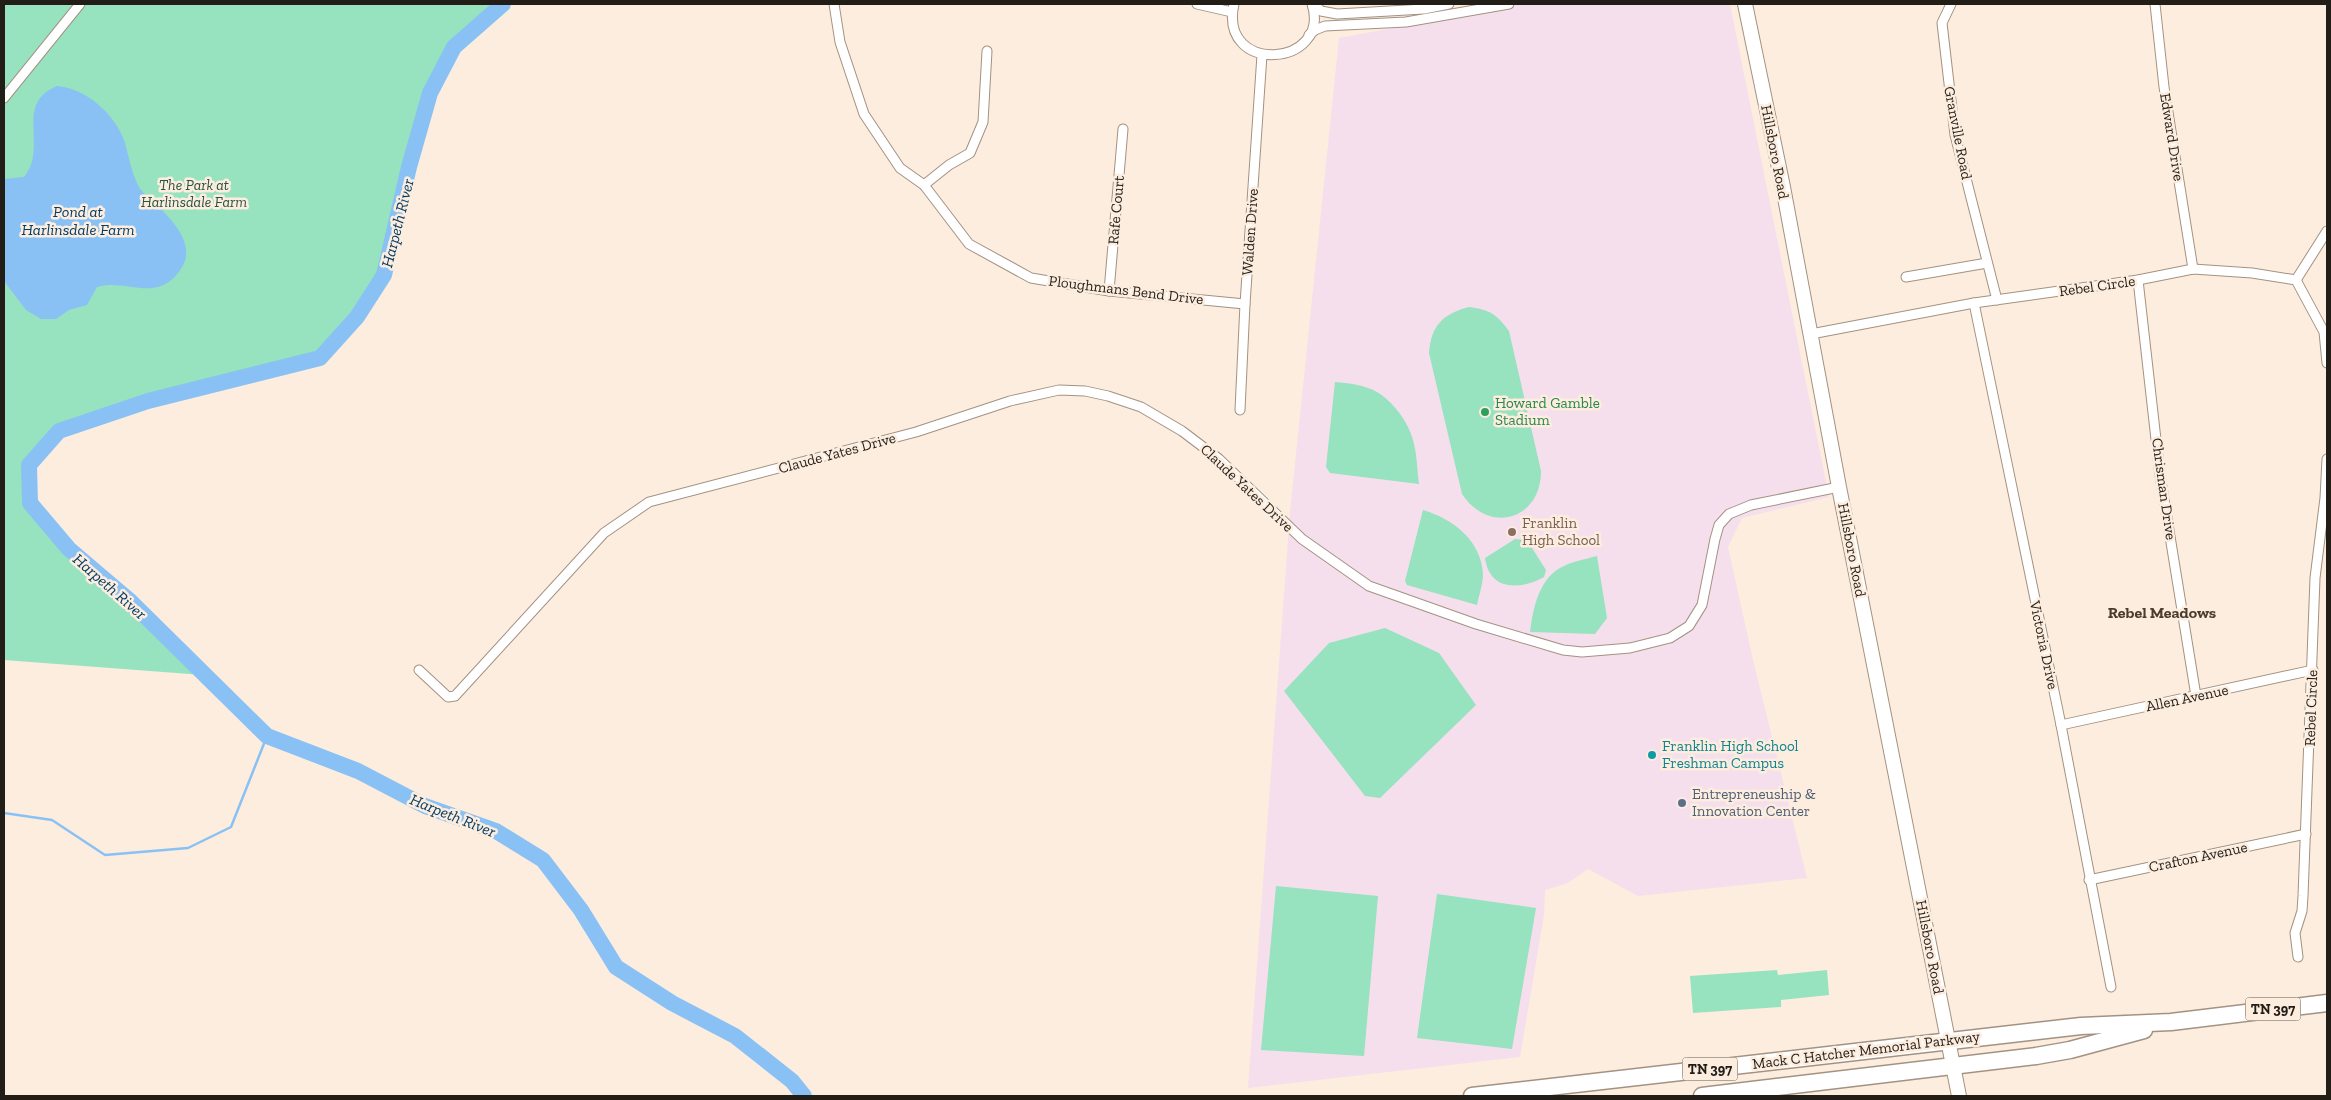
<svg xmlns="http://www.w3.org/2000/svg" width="2331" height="1100" viewBox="0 0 2331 1100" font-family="'Zilla Slab',serif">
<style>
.education{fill:#f5dfed}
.green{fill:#97e2bf}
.water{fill:#8ac1f5}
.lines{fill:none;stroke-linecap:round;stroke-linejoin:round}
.stream{stroke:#8ac1f5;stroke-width:2.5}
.river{stroke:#8ac1f5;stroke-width:16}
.street-casing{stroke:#a39282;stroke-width:11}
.primary-casing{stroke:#a39282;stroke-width:16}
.highway-casing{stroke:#a39282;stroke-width:19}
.street{stroke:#fff;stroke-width:9}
.primary{stroke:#fff;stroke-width:14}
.highway{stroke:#fff;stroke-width:16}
.leisure-dot{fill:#2e9e5b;stroke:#fceddf;stroke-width:2}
.education-dot{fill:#8d6e63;stroke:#fceddf;stroke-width:2}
.culture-dot{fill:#0f9aa8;stroke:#fceddf;stroke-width:2}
.service-dot{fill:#5c6f8a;stroke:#fceddf;stroke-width:2}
.labels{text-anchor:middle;stroke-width:5;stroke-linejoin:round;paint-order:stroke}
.shield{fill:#fceddf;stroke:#645b53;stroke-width:1}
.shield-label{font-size:14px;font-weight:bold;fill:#231d17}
.street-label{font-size:15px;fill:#231d17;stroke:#fceddf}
.park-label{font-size:15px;font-style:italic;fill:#275340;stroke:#fceddf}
.leisure-label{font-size:15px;fill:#27864d;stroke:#fceddf;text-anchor:start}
.education-label{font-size:15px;fill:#785e54;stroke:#fceddf;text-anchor:start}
.culture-label{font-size:15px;fill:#0d838f;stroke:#fceddf;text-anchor:start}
.service-label{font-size:15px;fill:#4e5e75;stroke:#fceddf;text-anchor:start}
.water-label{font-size:16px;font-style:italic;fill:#023b64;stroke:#fceddf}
.neighbourhood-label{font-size:16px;font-weight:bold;fill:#4b3c2e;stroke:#fceddf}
</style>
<rect width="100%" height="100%" fill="#fceddf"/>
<path class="education" d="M1523,4H1730L1829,497L1742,518L1728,547L1753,660L1807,878L1638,896L1588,869L1568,883L1545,890L1544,915L1520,1057L1248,1088L1290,512L1339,38Z"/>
<g class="green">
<path d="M4,4H503L454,47L430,93L409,167L384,275L357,317L320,358L148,401L59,431L29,465L30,503L69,549L129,600L203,675L4,660Z"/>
<path d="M1469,307C1491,310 1496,314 1509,331L1541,471C1541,520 1489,535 1462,494L1429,353C1431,325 1443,314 1469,307Z"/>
<path d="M1335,382C1348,383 1365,385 1377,392C1392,401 1407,420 1412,437C1417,451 1417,469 1419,484L1330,473L1326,467Z"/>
<path d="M1423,510C1453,519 1481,540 1483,574C1483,584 1479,595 1477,605L1407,585L1405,581Z"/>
<path d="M1515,539L1527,540L1546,570L1544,577C1529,586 1501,592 1490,573C1487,569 1486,563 1485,558Z"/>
<path d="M1597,556L1607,618L1595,634L1530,632C1533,608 1539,577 1564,566C1574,561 1586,559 1597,556Z"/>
<path d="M1385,628L1439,653L1476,705L1380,798L1365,796L1284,691L1329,643Z"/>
<path d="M1276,886L1378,896L1364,1056L1261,1050Z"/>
<path d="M1437,894L1536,908L1512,1049L1417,1038Z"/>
<path d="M1777,970L1778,975L1827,970L1829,995L1781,1000V1007L1693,1013L1690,976Z"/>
</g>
<path class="water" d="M57,86C85,88 114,113 124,140C129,156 131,172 139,187C142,193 150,198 155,203C173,221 200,247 178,273C154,303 126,278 97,287L87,305L69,310L56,319H41L26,310L4,281V179L24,177C49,147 13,104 57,86Z"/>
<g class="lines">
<path class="stream" d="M4,813L52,820L105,855L188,848L231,827L267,736"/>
<path class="river" d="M503,4L454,47L430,93L409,167L384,275L357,317L320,358L148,401L59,431L29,465L30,503L69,549L129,600L267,736L358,771L425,806L496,831L543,860L581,910L616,967L672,1003L735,1036L792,1081L804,1096"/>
<g class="street-casing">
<g id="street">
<path d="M834,4L840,42L864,114L900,168L924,185L969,244L1031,278L1109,291L1245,304"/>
<path d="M1197,4L1232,12"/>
<path d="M1234,4C1218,76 1332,67 1312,4"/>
<path d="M1314,4L1321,11L1337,14L1424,9L1449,4"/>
<path d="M1951,4L1942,23L1955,135L1997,300"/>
<path d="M2155,4L2164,87L2193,269"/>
<path d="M1309,35L1315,30L1325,26L1406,22L1509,4"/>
<path d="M4,98L80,4"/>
<path d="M924,185L949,165L970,153L983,122L987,51"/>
<path d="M1906,277L1987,263"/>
<path d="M2138,280L2160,475L2196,696"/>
<path d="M2296,280L2327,231"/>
<path d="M1109,291L1123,129"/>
<path d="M1974,303L2061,725L2111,987"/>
<path d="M1811,334L1974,303L2138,280L2193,269L2252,273L2296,280L2324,332L2327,363"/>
<path d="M1240,410L1245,304L1262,55"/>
<path d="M419,670L448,697L455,696L604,533L649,502L916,432L1010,401L1059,390L1085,391L1108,396L1141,407L1182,431L1219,459L1302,539L1369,586L1476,624L1563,650L1582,652L1630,648L1670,638L1689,626L1702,605L1715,539L1719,525L1729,514L1751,505L1839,487"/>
<path d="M2061,725L2313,670"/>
<path d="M2089,880L2306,834"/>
<path d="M2298,957L2295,933L2302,911L2303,896L2315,578L2325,498L2327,459"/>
</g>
</g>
<g class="primary-casing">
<path id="primary" d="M1745,4L1783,187L1839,487L1959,1096"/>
</g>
<g class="highway-casing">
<g id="highway">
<path d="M1472,1096L2081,1026L2171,1022L2327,1003"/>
<path d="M1702,1096L2036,1056L2070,1050L2144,1030"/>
</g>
</g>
<use href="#street" class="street"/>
<use href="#primary" class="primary"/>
<use href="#highway" class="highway"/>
</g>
<circle class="leisure-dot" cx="1485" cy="412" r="5"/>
<circle class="education-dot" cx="1512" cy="532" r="5"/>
<circle class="culture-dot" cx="1652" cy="755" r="5"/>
<circle class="service-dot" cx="1682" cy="803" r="5"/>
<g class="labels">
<g class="shield">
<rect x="2245.5" y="997.5" width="55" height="23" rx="4"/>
<rect x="1682.5" y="1057.5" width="55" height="23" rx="4"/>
</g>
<g class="shield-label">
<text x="2273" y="1014">TN 397</text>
<text x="1710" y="1074">TN 397</text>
</g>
<g class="street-label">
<text transform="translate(1958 133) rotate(79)" y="5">Granville Road</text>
<text transform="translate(2172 137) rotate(81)" y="5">Edward Drive</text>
<text transform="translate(1775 152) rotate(79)" y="5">Hillsboro Road</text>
<text transform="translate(1116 210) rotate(-85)" y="5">Rafe Court</text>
<text transform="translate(1250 232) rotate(-86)" y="5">Walden Drive</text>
<text transform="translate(2097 286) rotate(-8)" y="5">Rebel Circle</text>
<text transform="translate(1126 290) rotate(7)" y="5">Ploughmans Bend Drive</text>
<text transform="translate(837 453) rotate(-15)" y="5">Claude Yates Drive</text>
<text transform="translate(1247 488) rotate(43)" y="5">Claude Yates Drive</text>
<text transform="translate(2164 489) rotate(82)" y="5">Chrisman Drive</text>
<text transform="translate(1852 550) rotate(79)" y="5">Hillsboro Road</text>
<text transform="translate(2044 645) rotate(78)" y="5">Victoria Drive</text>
<text transform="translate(2187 698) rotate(-12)" y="5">Allen Avenue</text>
<text transform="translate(2311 708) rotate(-88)" y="5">Rebel Circle</text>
<text transform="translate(2198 857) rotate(-12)" y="5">Crafton Avenue</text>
<text transform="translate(1930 947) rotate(79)" y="5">Hillsboro Road</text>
<text transform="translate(1866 1050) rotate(-7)" y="5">Mack C Hatcher Memorial Parkway</text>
</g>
<g class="park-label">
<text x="194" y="190">The Park at<tspan x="194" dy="17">Harlinsdale Farm</tspan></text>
</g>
<g class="leisure-label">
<text x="1495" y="408">Howard Gamble<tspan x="1495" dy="17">Stadium</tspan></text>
</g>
<g class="education-label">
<text x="1522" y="528">Franklin<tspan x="1522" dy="17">High School</tspan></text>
</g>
<g class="culture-label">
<text x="1662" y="751">Franklin High School<tspan x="1662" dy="17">Freshman Campus</tspan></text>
</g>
<g class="service-label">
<text x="1692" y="799">Entrepreneuship &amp;<tspan x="1692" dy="17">Innovation Center</tspan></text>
</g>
<g class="water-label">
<text x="78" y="217">Pond at<tspan x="78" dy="18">Harlinsdale Farm</tspan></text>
<text transform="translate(397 223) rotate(-76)" y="6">Harpeth River</text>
<text transform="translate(110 586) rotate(41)" y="6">Harpeth River</text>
<text transform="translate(453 815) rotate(22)" y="6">Harpeth River</text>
</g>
<g class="neighbourhood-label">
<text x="2162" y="618">Rebel Meadows</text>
</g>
</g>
<rect width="2331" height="1100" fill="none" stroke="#231d17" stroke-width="10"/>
</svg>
